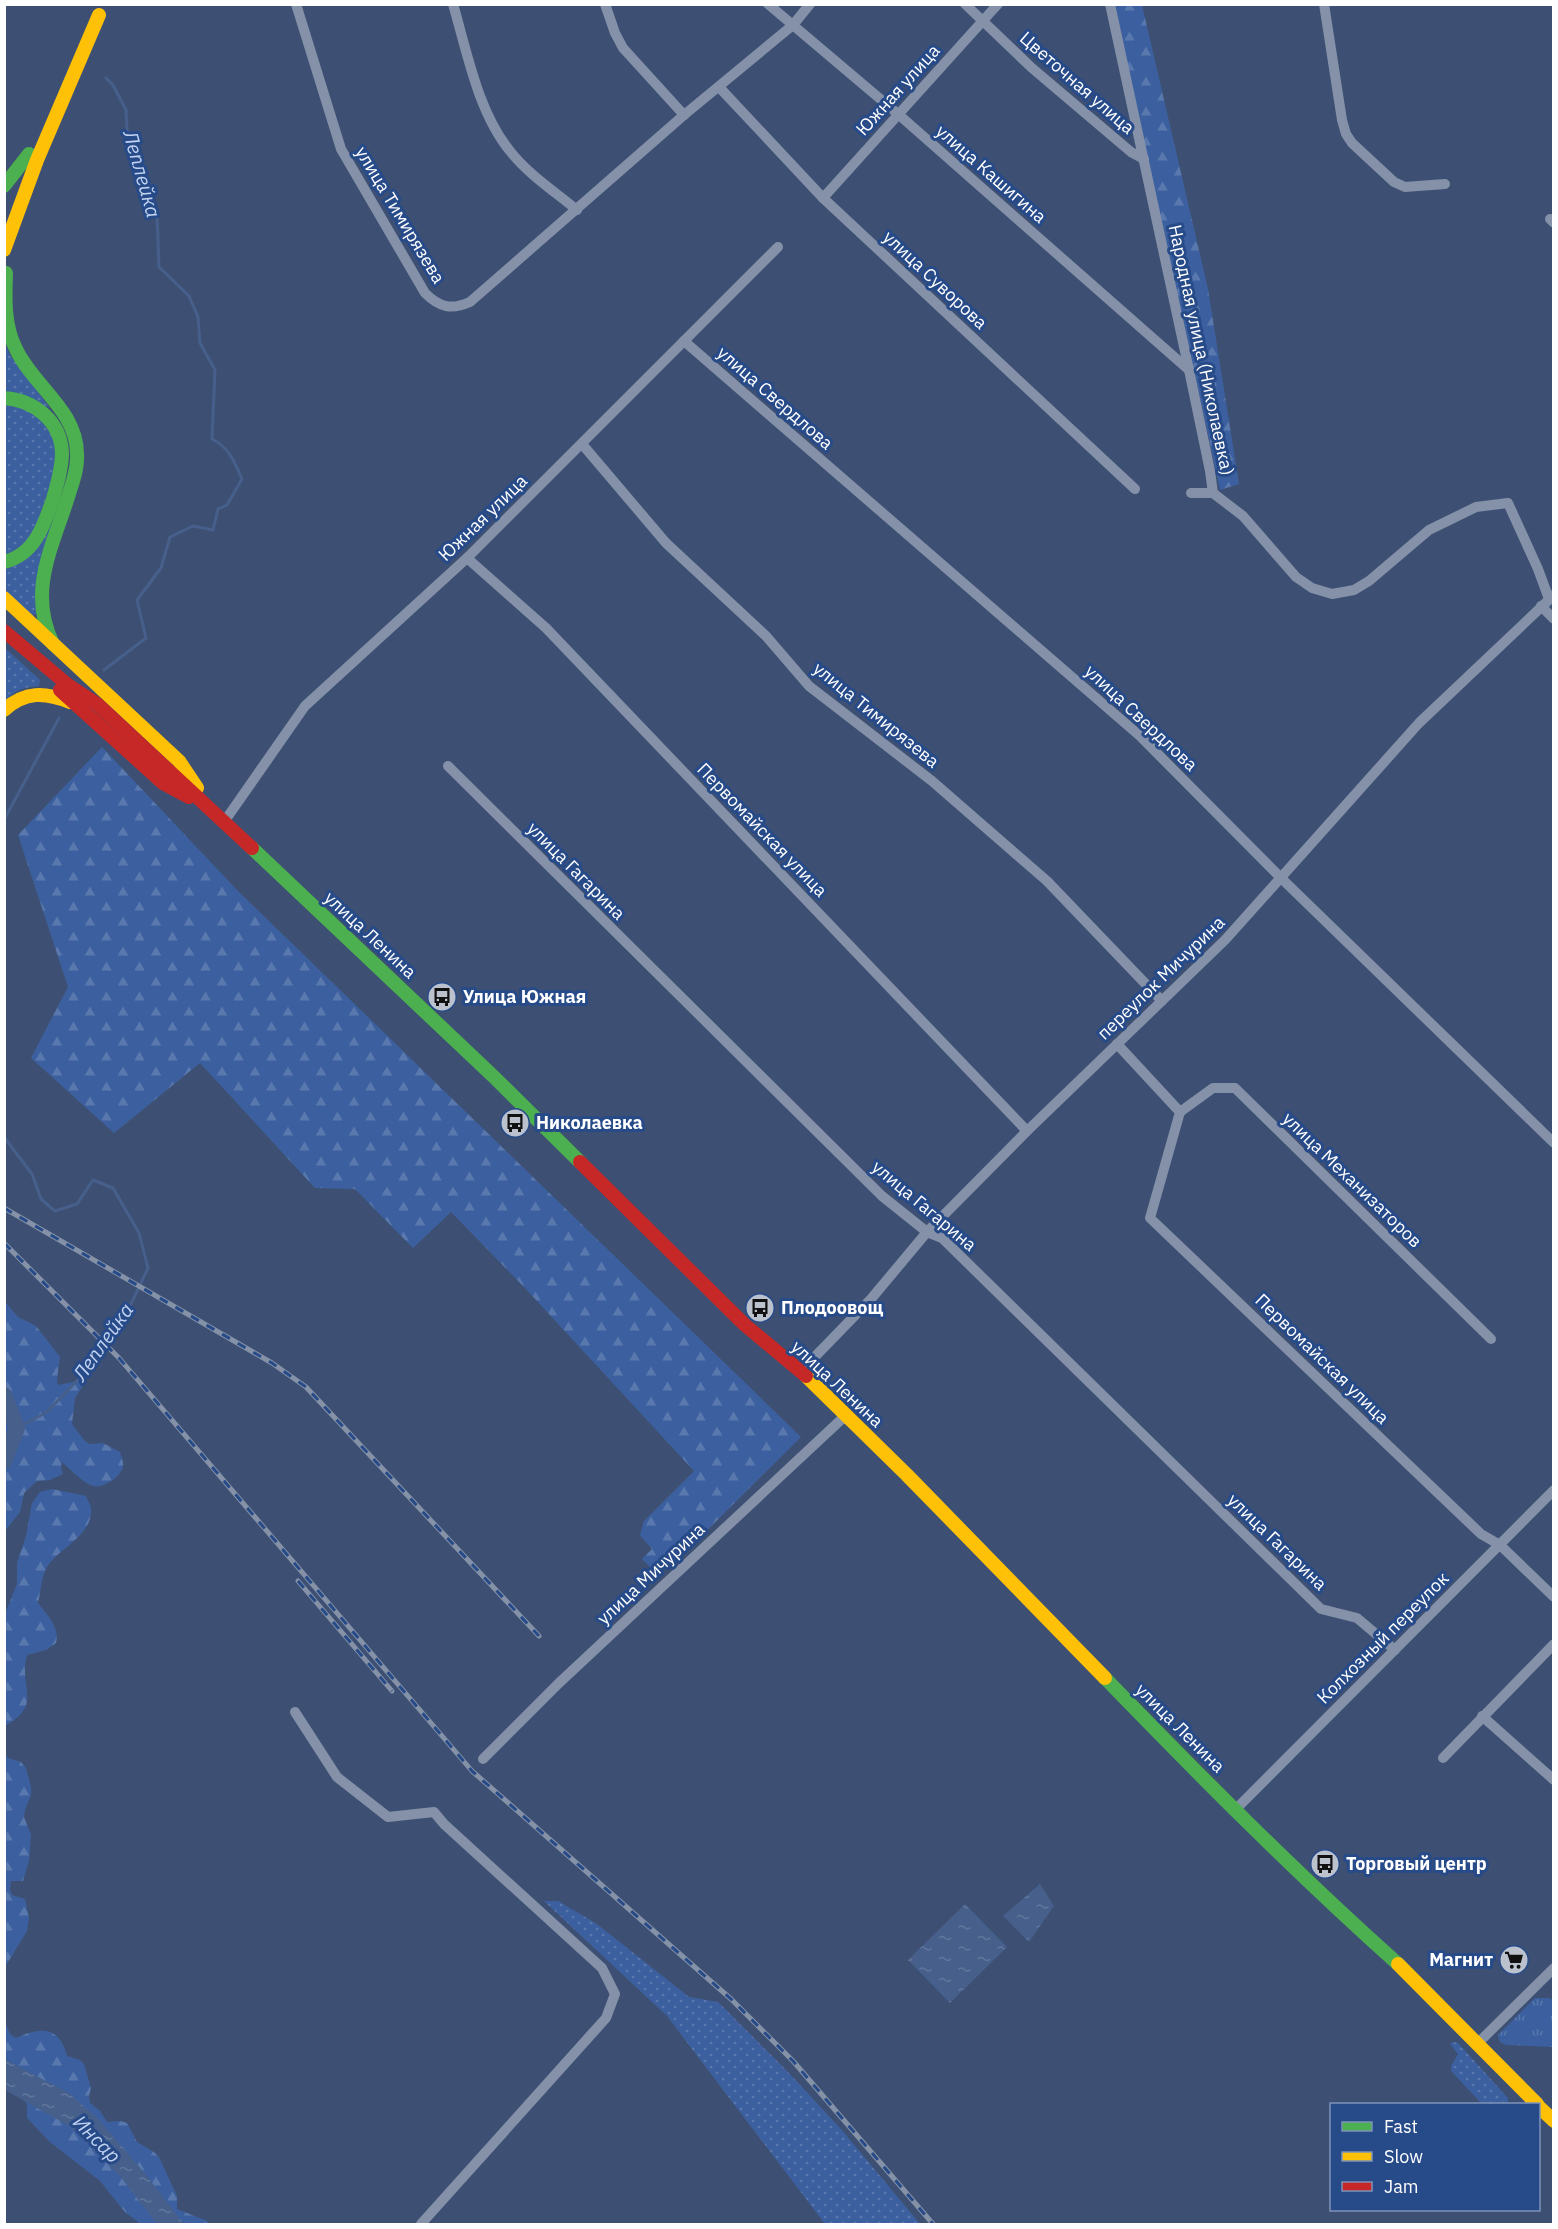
<svg xmlns="http://www.w3.org/2000/svg" width="1558" height="2229" viewBox="0 0 1558 2229" font-family="'IBM Plex Sans',sans-serif">
<style>
.grass{fill:url(#grass-dots)}
.forest{fill:url(#forest-firs)}
.park{fill:url(#park-tufts)}
.water{fill:url(#water-ripples)}
.lines{fill:none;stroke-linecap:round;stroke-linejoin:round}
.stream{stroke:#465f8b;stroke-width:3}
.river{stroke:#465f8b;stroke-width:16}
.street{stroke:#8491a8;stroke-width:10}
.fast{stroke:#4caf50;stroke-width:14}
.slow{stroke:#ffc107;stroke-width:14}
.jam{stroke:#c62828;stroke-width:14}
.rail-casing{stroke:#8491a6;stroke-width:5}
.rail{stroke:#274a89;stroke-width:3;stroke-dasharray:9;stroke-linecap:butt}
.labels{text-anchor:middle;stroke-width:6;stroke-linejoin:round;paint-order:stroke}
.street-label{font-size:18px;fill:#fff;stroke:#274a89}
.poi-label{font-size:18px;font-weight:bold;fill:#fff;stroke:#274a89;text-anchor:start}
.water-label{font-size:20px;font-style:italic;fill:#c1d3f0;stroke:#274a89}
</style>
<defs>
<pattern id="grass-dots" width="8" height="8" patternUnits="userSpaceOnUse" patternTransform="scale(1.5)"><rect width="8" height="8" fill="#3c609f"/><path d="M2 2h.1M6 6h.1" fill="none" stroke="#5978ad" stroke-width="1.8" stroke-linecap="round"/></pattern>
<pattern id="forest-firs" width="22" height="20" patternUnits="userSpaceOnUse" patternTransform="scale(1.5)"><rect width="22" height="20" fill="#3c609f"/><path d="M5 1l3.5 6h-7zM16 11l3.5 6h-7z" fill="#5978ad"/></pattern>
<pattern id="park-tufts" width="24" height="20" patternUnits="userSpaceOnUse" patternTransform="scale(1.5)"><rect width="24" height="20" fill="#3c609f"/><path d="M3 7l-1-3M5 7V3M7 7l1-3M15 17l-1-3M17 17v-4M19 17l1-3" fill="none" stroke="#5978ad"/></pattern>
<pattern id="water-ripples" width="26" height="14" patternUnits="userSpaceOnUse" patternTransform="scale(1.5)"><rect width="26" height="14" fill="#465f8b"/><path d="M2 4q2-2 4 0t4 0M15 11q2-2 4 0t4 0" fill="none" stroke="#62779c"/></pattern>
</defs>
<rect width="100%" height="100%" fill="#3d5073"/>
<g class="grass">
<path d="M4,342L10,355L50,408L5,392Z"/>
<path d="M5,405L25,408L46,423L56,445L54,475L36,527L23,549L5,555Z"/>
<path d="M53,523L36,614L31,617L5,592L4,569Z"/>
<path d="M5,648L40,680L39,686C24,687 15,690 5,701Z"/>
<path d="M544,1901H558L597,1924L689,1997L718,2002L788,2072L841,2129L920,2224H825L667,2016Z"/>
<path d="M1453,2042L1458,2043L1508,2098V2104H1482L1451,2071V2066L1458,2054L1450,2044Z"/>
</g>
<g class="forest">
<path d="M1114,5H1142L1208,289L1239,484L1220,490Z"/>
<path d="M102,747L238,891L801,1437L671,1566L654,1571L642,1559L652,1549L640,1535L644,1521L694,1471L524,1287L451,1212L413,1248L355,1189L315,1188L200,1063L114,1133L31,1058L68,987L18,835Z"/>
<path d="M5,1302L18,1317L36,1326L60,1357L57,1379L58,1385L79,1381H86L75,1398L72,1424L84,1440L89,1444L103,1443L120,1452C121,1457 124,1462 123,1466C122,1476 103,1489 93,1486C82,1482 71,1470 62,1462L61,1468L63,1474L50,1480L37,1481L24,1493L20,1512L5,1531Z"/>
<path d="M52,1489L86,1496C87,1500 91,1505 91,1509C93,1535 59,1548 47,1567C41,1577 41,1592 38,1603C47,1615 60,1627 56,1643L46,1650L27,1655C18,1688 44,1704 5,1726V1614L17,1584V1563L26,1536L32,1503L40,1492Z"/>
<path d="M5,1754L8,1758L21,1762L26,1768L31,1787V1795L25,1810L24,1817L31,1835L29,1861L23,1881H11L10,1889L12,1895L25,1899L29,1918L27,1931L5,1967Z"/>
<path d="M5,2022L10,2034L16,2038C40,2027 59,2025 67,2056L80,2060L84,2064L91,2088L89,2096L90,2103L100,2111L107,2122L120,2121L127,2123L137,2142L154,2152L159,2157L177,2196V2209L207,2221L209,2224H141L125,2212L100,2181L50,2142L27,2118V2105L17,2088H5Z"/>
</g>
<path class="park" d="M1535,1998H1550L1553,2001V2047L1506,2045L1500,2042L1498,2035Z"/>
<g class="water">
<path d="M1040,1884L1054,1906L1029,1942L1003,1916Z"/>
<path d="M965,1904L1007,1947L950,2003L908,1960Z"/>
<path d="M4,2059L69,2093L99,2120L146,2175L184,2224H157L119,2175L71,2127L5,2090Z"/>
</g>
<g class="lines">
<g class="stream">
<path d="M104,670L146,638L137,600L161,568L170,537L193,526L213,530L218,509L227,505L242,479C235,463 229,447 212,439L215,370L200,343L198,317L189,296L159,267L157,215L148,181L127,130L126,110L113,85L106,78"/>
<path d="M4,820L59,718"/>
<path d="M4,1137L32,1174L41,1199L55,1211L77,1204L93,1180L113,1188L139,1233L148,1268L123,1321L91,1366L47,1412L17,1428"/>
</g>
<path class="river" d="M4,1395L17,1428L4,1461"/>
<g class="street">
<path d="M296,4L341,149L425,293C440,308 452,310 470,302L684,115L793,25L810,4"/>
<path d="M453,4C467,52 478,112 510,151C528,174 554,191 577,210"/>
<path d="M605,4L615,33L623,48L684,115"/>
<path d="M768,4L898,114L1189,370"/>
<path d="M965,4L1032,68L1131,152L1144,159"/>
<path d="M1110,4L1189,370L1210,471L1213,493L1243,516L1296,577L1312,588L1332,594L1354,590L1369,581L1429,530L1476,507L1508,503L1538,569L1549,599"/>
<path d="M1324,4L1342,120L1346,134L1352,143L1394,182L1405,187L1445,184"/>
<path d="M719,87L823,198L1135,489"/>
<path d="M823,198L998,4"/>
<path d="M1550,219L1554,223"/>
<path d="M684,341L1140,736L1281,878L1554,1143"/>
<path d="M582,444L666,543L766,636L809,686L932,781L1047,881L1162,1001"/>
<path d="M1191,493H1213"/>
<path d="M467,558L546,628L1027,1131"/>
<path d="M1541,606L1554,619"/>
<path d="M448,766L882,1196L927,1232L942,1238L1321,1609L1357,1618L1395,1650"/>
<path d="M224,822L305,706L467,558L778,247"/>
<path d="M1117,1044L1180,1112"/>
<path d="M1180,1112L1150,1218L1481,1534L1500,1545L1554,1597"/>
<path d="M1180,1112L1213,1088H1235L1491,1339"/>
<path d="M801,1371L871,1299L927,1232L1027,1131L1225,940L1419,723L1554,595"/>
<path d="M295,1712L337,1777L388,1817L434,1812L444,1824L602,1968L615,1994L606,2018L421,2224"/>
<path d="M1482,1716L1554,1780"/>
<path d="M1443,1758L1554,1644"/>
<path d="M483,1759L559,1683L845,1416"/>
<path d="M1236,1809L1554,1490"/>
<path d="M1477,2044L1554,1968"/>
</g>
<g class="fast">
<path d="M4,186L29,154"/>
<path d="M6,273C5,299 4,326 16,349C33,386 77,410 77,454C78,468 73,481 69,494C53,546 27,591 53,644"/>
<path d="M4,398C34,400 61,421 62,453C62,469 57,485 53,499C44,526 34,555 4,562"/>
<path d="M252,848L494,1077L580,1162"/>
<path d="M1105,1678C1200,1776 1296,1873 1398,1964"/>
</g>
<g class="slow">
<path d="M4,250L37,160L99,15"/>
<path d="M4,598L179,761L197,788"/>
<path d="M4,710C25,691 45,692 70,702"/>
<path d="M806,1376L907,1475L1105,1678"/>
<path d="M1398,1964L1537,2104"/>
<path d="M1538,2106L1554,2121"/>
</g>
<g class="jam">
<path d="M4,631L68,685L97,704L252,848"/>
<path d="M60,690L163,783L189,797"/>
<path d="M580,1162L745,1325L806,1376"/>
</g>
<g class="rail-casing">
<g id="rail">
<path d="M4,1208L272,1363L306,1387L539,1636"/>
<path d="M4,1243L119,1358L472,1771L731,1999L793,2061L933,2224"/>
<path d="M298,1581L392,1691"/>
</g>
</g>
<use href="#rail" class="rail"/>
</g>
<defs>
<g id="bus-disc" transform="scale(1.5)"><circle r="9.5" fill="#bbc2ce" stroke="#274a89"/><path d="M-5-6H5V4H4V6H2V4H-2V6H-4V4H-5ZM-3.5-4V0h7V-4ZM-3.5 1.2v1.5H-2V1.2ZM2 1.2v1.5H3.5V1.2Z" fill="#111"/></g>
<g id="supermarket-disc" transform="scale(1.5)"><circle r="9.5" fill="#bbc2ce" stroke="#274a89"/><path d="M-6-5.5h2.5l.6 2H6L4.5 2H-2.5L-4.4-4H-6ZM-1.5 3.2a1.3 1.3 0 1 0 .1 0ZM3 3.2a1.3 1.3 0 1 0 .1 0Z" fill="#111"/></g>
</defs>
<g fill-rule="evenodd">
<use href="#bus-disc" x="442" y="997"/>
<use href="#bus-disc" x="515" y="1123"/>
<use href="#bus-disc" x="760" y="1308"/>
<use href="#bus-disc" x="1325" y="1864"/>
<use href="#supermarket-disc" x="1514" y="1960"/>
</g>
<g class="labels">
<g class="street-label">
<text transform="translate(1077 83) rotate(41)" y="6">Цветочная улица</text>
<text transform="translate(898 90) rotate(-48)" y="6">Южная улица</text>
<text transform="translate(991 174) rotate(41)" y="6">улица Кашигина</text>
<text transform="translate(400 215) rotate(59)" y="6">улица Тимирязева</text>
<text transform="translate(935 280) rotate(43)" y="6">улица Суворова</text>
<text transform="translate(1201 350) rotate(78)" y="6">Народная улица (Николаевка)</text>
<text transform="translate(775 398) rotate(41)" y="6">улица Свердлова</text>
<text transform="translate(483 518) rotate(-44)" y="6">Южная улица</text>
<text transform="translate(876 715) rotate(39)" y="6">улица Тимирязева</text>
<text transform="translate(1141 718) rotate(43)" y="6">улица Свердлова</text>
<text transform="translate(762 830) rotate(46)" y="6">Первомайская улица</text>
<text transform="translate(576 871) rotate(45)" y="6">улица Гагарина</text>
<text transform="translate(370 935) rotate(43)" y="6">улица Ленина</text>
<text transform="translate(1161 978) rotate(-44)" y="6">переулок Мичурина</text>
<text transform="translate(1352 1180) rotate(44)" y="6">улица Механизаторов</text>
<text transform="translate(924 1206) rotate(40)" y="6">улица Гагарина</text>
<text transform="translate(1322 1359) rotate(44)" y="6">Первомайская улица</text>
<text transform="translate(837 1384) rotate(43)" y="6">улица Ленина</text>
<text transform="translate(1277 1542) rotate(44)" y="6">улица Гагарина</text>
<text transform="translate(651 1574) rotate(-43)" y="6">улица Мичурина</text>
<text transform="translate(1383 1638) rotate(-45)" y="6">Колхозный переулок</text>
<text transform="translate(1180 1728) rotate(45)" y="6">улица Ленина</text>
</g>
<g class="poi-label">
<text x="463" y="1003">Улица Южная</text>
<text x="536" y="1129">Николаевка</text>
<text x="781" y="1314">Плодоовощ</text>
<text x="1346" y="1870">Торговый центр</text>
<text x="1493" y="1966" text-anchor="end">Магнит</text>
</g>
<g class="water-label">
<text transform="translate(142 174) rotate(74)" y="7">Леплейка</text>
<text transform="translate(103 1342) rotate(-55)" y="7">Леплейка</text>
<text transform="translate(97 2139) rotate(45)" y="7">Инсар</text>
</g>
</g>
<rect width="1558" height="2229" fill="none" stroke="#ffffff" stroke-width="12"/>
<rect x="1330" y="2103" width="210" height="108" fill="#274a89" stroke="#7d92b8" stroke-width="1.5"/>
<rect x="1342" y="2122" width="30" height="9" fill="#4caf50" stroke="#7d92b8" stroke-width="1.5"/>
<text x="1384" y="2133" font-size="18" fill="#ffffff">Fast</text>
<rect x="1342" y="2152" width="30" height="9" fill="#ffc107" stroke="#7d92b8" stroke-width="1.5"/>
<text x="1384" y="2163" font-size="18" fill="#ffffff">Slow</text>
<rect x="1342" y="2182" width="30" height="9" fill="#c62828" stroke="#7d92b8" stroke-width="1.5"/>
<text x="1384" y="2193" font-size="18" fill="#ffffff">Jam</text>
</svg>
